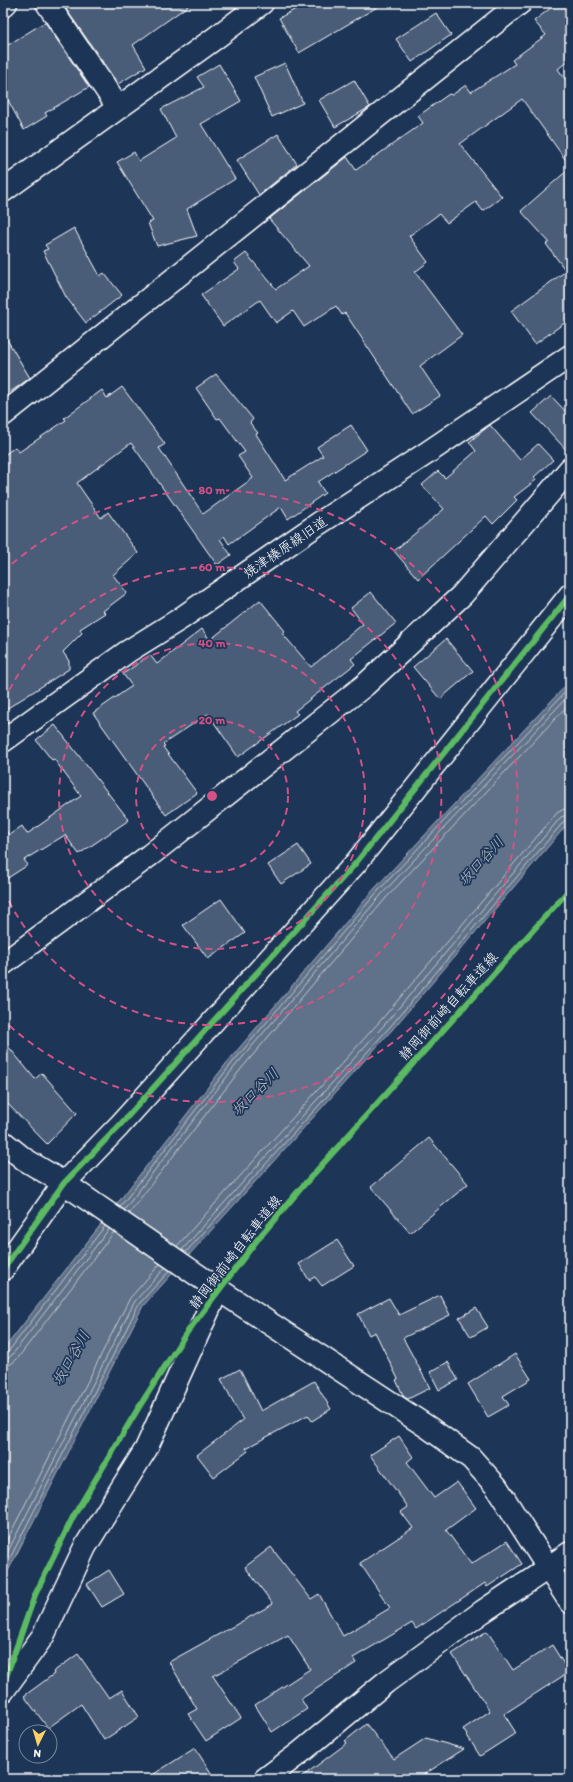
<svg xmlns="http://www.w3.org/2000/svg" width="573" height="1782" viewBox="0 0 573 1782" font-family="Itim,'Klee One',sans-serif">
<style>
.water{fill:#617289;stroke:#a0aab8}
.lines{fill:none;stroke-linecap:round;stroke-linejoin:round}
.shore{stroke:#c0c7d0;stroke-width:1}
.building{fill:#4a5d79;stroke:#fff}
.street-casing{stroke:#fff;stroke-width:25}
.secondary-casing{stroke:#fff;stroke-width:25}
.street{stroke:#1d3557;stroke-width:22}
.secondary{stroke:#1d3557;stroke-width:22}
.cycleway-casing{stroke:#1d3557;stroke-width:8}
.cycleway{stroke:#5cba63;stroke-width:6}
.ring{fill:none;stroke:#d15284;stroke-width:2;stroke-dasharray:7 5}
.labels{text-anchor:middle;stroke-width:3.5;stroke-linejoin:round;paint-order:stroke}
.street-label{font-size:14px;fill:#fff;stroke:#1d3557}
.water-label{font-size:15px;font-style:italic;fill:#b8c0ca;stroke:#1d3557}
.centre{fill:#d15284;stroke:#1d3557;stroke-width:2}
.ring-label{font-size:12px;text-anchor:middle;font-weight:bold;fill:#d15284;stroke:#1d3557;stroke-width:3.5;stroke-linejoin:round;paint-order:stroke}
</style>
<rect width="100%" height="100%" fill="#1d3557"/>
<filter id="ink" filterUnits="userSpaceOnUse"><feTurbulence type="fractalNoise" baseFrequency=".025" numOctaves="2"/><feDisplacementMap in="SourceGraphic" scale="8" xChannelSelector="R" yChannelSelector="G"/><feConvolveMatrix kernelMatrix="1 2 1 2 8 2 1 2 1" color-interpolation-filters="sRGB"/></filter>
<g filter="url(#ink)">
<path class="water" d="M570,681V821L392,1030L143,1306L3,1581V1354L7,1345L229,1060L375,888Z"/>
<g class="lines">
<g class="shore">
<path d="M120,1207L233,1062L378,891L570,687"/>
<path d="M124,1210L236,1065L382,894L570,694"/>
<path d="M129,1213L241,1069L386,898L570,703"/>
<path d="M177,1246L381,1020L557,813L564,809L570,808"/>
<path d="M182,1250L385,1024L561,817L570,814"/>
<path d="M186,1252L389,1028L565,820L570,819"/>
<path d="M3,1354L8,1352L105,1226"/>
<path d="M3,1359L8,1358L12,1355L109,1229"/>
<path d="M3,1365L11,1364L17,1359L114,1232"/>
<path d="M3,1548L130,1298L160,1264"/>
<path d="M3,1561L135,1301L165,1268"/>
<path d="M3,1572L139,1304L170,1270"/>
</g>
</g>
<g class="building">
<path d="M76,3H192L133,45L146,67L118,84L66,9Z"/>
<path d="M307,3H384L299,53L279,18Z"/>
<path d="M557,3H570V59L558,69L570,86V166L522,99L460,144L502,197L483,211L476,202L447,223L439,214L409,236L428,262L415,272L462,335L420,366L440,396L412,414L345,313L342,315L336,306L304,327L293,311L276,323L260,300L223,326L201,295L239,269L234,262L246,253L276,289L309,266L269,219L347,157L356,170L423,123L418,116L449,94L452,95L466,85L471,92L515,64L512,60L546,35L534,21Z"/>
<path d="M436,13L451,35L412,62L396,39Z"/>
<path d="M45,22L89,87L45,113L47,116L24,130L3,91V48Z"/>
<path d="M285,63L303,103L272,117L254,77Z"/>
<path d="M219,64L241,101L201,124L235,179L187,209L197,236L157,246L148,223L153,221L117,162L134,152L139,161L176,138L161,109L204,87L197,77Z"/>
<path d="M354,80L370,107L335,127L319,100Z"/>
<path d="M278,134L297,164L259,195L237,160Z"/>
<path d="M570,168V319L535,344L511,311L566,271L546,244L549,242L521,211Z"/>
<path d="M74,228L100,276L104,273L122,295L86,323L66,297L43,251L48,249L45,245Z"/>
<path d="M3,333L30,378L3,397Z"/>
<path d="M216,374L253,419L250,423L258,433L256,434L285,480L323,456L317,447L351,425L367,450L318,482L325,493L288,519L281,507L229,544L224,536L220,539L231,555L217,565L131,443L77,483L101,518L108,512L138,553L113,575L127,593L103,611L105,613L80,629L82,633L63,652L69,661V669L3,711V456L15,447L19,452L66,420L64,418L102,390L107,398L122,387L165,444L159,448L203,514L253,478L238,456L245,452L220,418L217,419L196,388Z"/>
<path d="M551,396L570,416V454L532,413Z"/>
<path d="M490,425L520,460L538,444L553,460L534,477L536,480L514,497L517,500L493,524L486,516L418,579L394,551L444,509L422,485L438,471L445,478L476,451L469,442Z"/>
<path d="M371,592L396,623L351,659L355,664L295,711L298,714L238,757L208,714L163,744L165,746L163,747L197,793L166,815L93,713L132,686L123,674L150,655L157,664L202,629L210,640L260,600L285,631L282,633L311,667L363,624L351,608Z"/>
<path d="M446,639L473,671L440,699L413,667Z"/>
<path d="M55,725L129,820L79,854L65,835L24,860L28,865L3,881V826L9,835L22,826L27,834L81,796L54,759L52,760L36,740Z"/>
<path d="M298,845L311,864L281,884L268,865Z"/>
<path d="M221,899L245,933L208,959L183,925Z"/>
<path d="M3,1040L35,1079L42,1073L77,1113L47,1144L3,1099Z"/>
<path d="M429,1138L468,1184L410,1233L371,1187Z"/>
<path d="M337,1240L354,1266L322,1286L315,1277L309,1280L299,1264Z"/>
<path d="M440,1295L450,1315L403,1338L430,1388L408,1399L404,1397L396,1380L398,1379L375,1332L369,1335L358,1314L389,1298L399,1315Z"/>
<path d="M476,1308L488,1327L471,1337L459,1318Z"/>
<path d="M515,1354L531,1379L503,1396L509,1405L488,1417L468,1384Z"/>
<path d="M448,1362L458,1380L439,1390L430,1372Z"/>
<path d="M240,1369L261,1411L314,1381L331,1409L312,1421L308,1415L246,1448L248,1451L214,1477L197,1455L243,1420L221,1379Z"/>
<path d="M399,1436L413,1457L407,1462L434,1498L457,1482L476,1508L446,1530L471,1564L507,1541L522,1564L487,1587L485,1583L416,1629L412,1623L353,1658L356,1663L301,1699L307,1709L272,1732L255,1705L310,1669L288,1635L213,1676L241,1718L206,1741L188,1714L197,1709L169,1662L273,1604L245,1567L271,1547L311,1599L319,1594L343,1636L390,1608L360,1563L413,1528L401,1512L408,1507L370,1455Z"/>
<path d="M109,1570L124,1594L102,1607L87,1584Z"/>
<path d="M487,1631L513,1670L552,1645L569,1672L504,1714L516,1733L480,1756L463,1729L490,1711L452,1654Z"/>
<path d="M78,1654L109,1698L122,1690L139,1717L104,1740L81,1704L48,1728L24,1696L54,1674L53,1672Z"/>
<path d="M366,1724L394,1759L426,1738L464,1749L417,1779H299L347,1743L345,1741Z"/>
<path d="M195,1748L215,1779H146Z"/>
</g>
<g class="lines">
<g class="street-casing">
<g id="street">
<path d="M47,3L118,107"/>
<path d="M3,6L6,3"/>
<path d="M3,191L214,39L262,3"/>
<path d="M3,415L520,3"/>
<path d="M3,964L150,855L365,685L462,595L570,469"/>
<path d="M3,1269L64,1183L119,1126L355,864L570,595"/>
<path d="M3,1691L43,1636L85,1547L146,1449L213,1300L219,1290"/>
<path d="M265,1779L301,1752L386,1682L482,1612L570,1553"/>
</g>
</g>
<g class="secondary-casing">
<g id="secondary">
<path d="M3,741L127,652L180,619L318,524L424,455L570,356"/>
<path d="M3,1142L24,1159L64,1183L219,1290L429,1428L471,1458L496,1486L570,1602"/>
</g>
</g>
<use href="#street" class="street"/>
<use href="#secondary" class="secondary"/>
<g class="cycleway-casing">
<g id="cycleway">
<path d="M3,1269L64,1183L119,1126L355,864L570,595"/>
<path d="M3,1685L35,1595L73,1517L139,1407L185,1335L257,1240L302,1187L570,889"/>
</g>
</g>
<use href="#cycleway" class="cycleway"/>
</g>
</g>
<g class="ring">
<circle cx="212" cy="796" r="76"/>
<circle cx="212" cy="796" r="153"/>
<path d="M4 701A229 229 0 1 1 4 891"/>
<path d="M3 572A306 306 0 1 1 3 1020"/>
</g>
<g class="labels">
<g class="street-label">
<text transform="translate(285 547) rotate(-34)" y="5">焼津榛原線旧道</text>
<text transform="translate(448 1006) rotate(-48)" y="5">静岡御前崎自転車道線</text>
<text transform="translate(235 1252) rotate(-52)" y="5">静岡御前崎自転車道線</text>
</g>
<g class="water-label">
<text transform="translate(481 861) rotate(-48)" y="5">坂口谷川</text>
<text transform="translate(255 1092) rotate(-45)" y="5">坂口谷川</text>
<text transform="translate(71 1358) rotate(-60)" y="5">坂口谷川</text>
</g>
</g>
<circle cx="212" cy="796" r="6" class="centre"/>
<g class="ring-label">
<text x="212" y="494">80 m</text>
<text x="212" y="571">60 m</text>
<text x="212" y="647">40 m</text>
<text x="212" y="724">20 m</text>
</g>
<rect width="573" height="1782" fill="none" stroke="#1d3557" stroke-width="16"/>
<rect x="8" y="8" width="557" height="1766" fill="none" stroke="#fff" stroke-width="1.5" filter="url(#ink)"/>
<g transform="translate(38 1744) rotate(185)"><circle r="19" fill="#1d3557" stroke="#77869a"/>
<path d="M0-3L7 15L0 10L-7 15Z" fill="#ffd166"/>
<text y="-6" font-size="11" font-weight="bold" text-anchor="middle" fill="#ffffff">N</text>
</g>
</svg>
